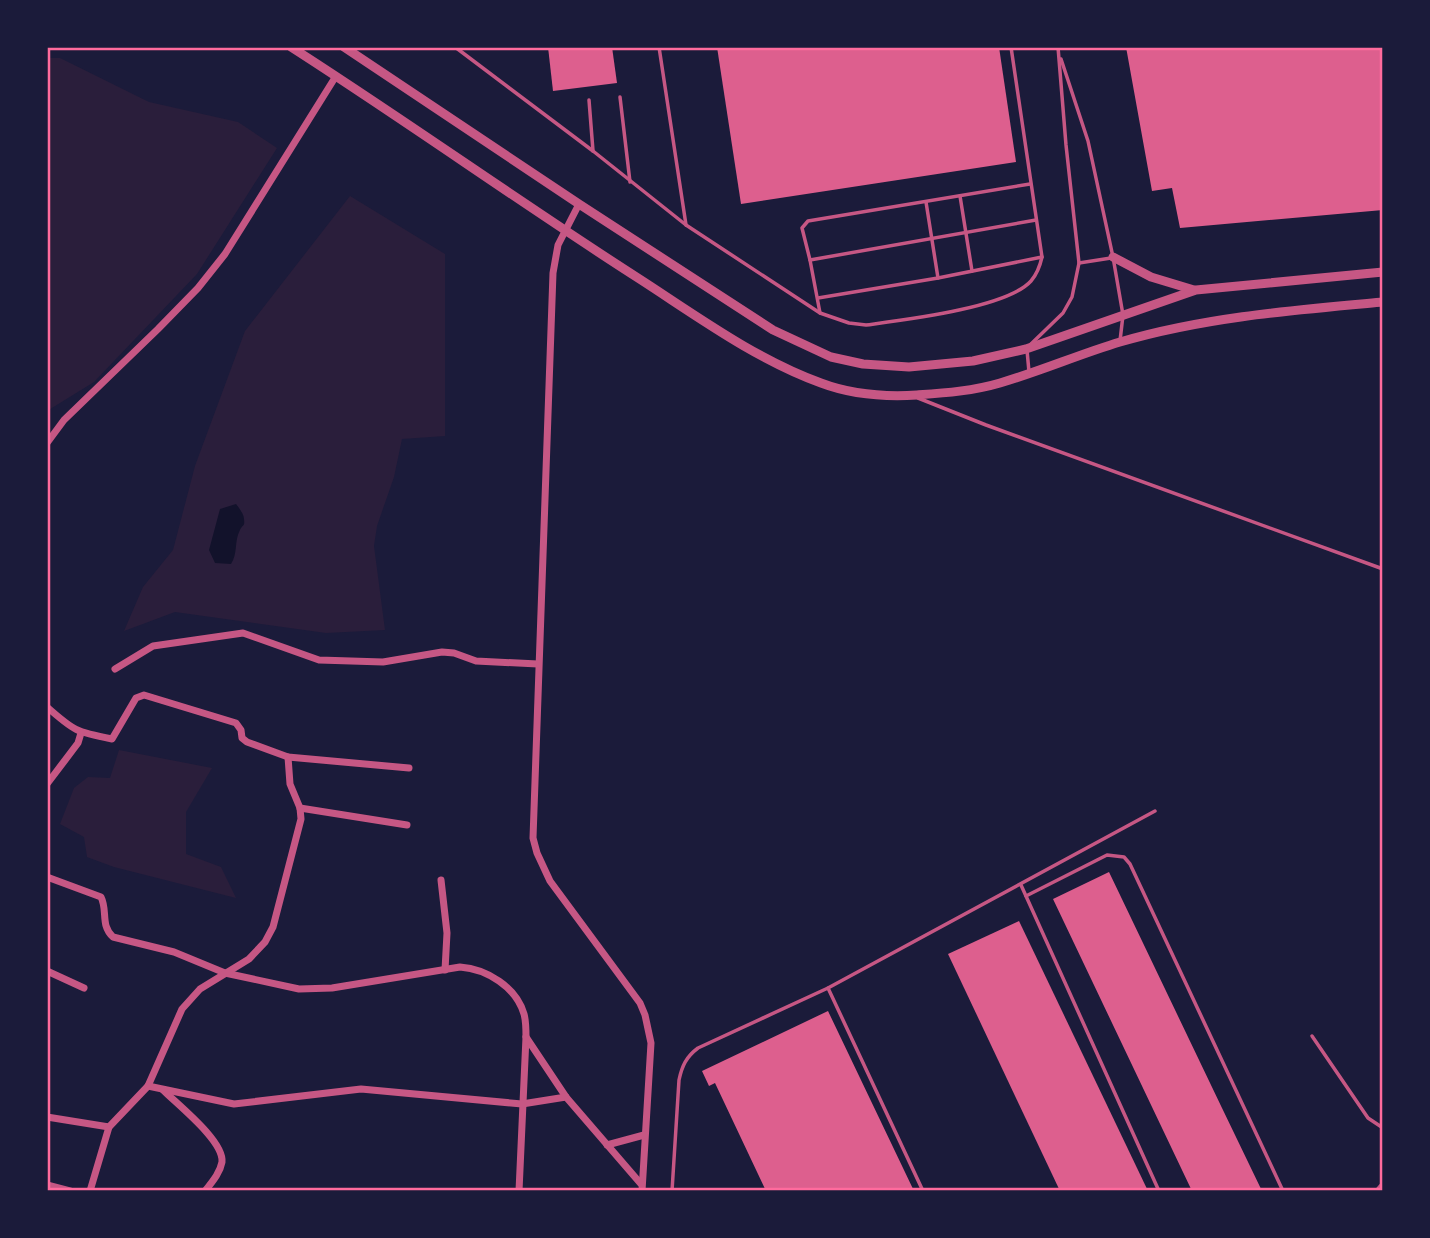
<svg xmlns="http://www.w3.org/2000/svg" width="1430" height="1238" viewBox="0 0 1430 1238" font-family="Signika,sans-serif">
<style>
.green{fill:#2a1e3b}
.water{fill:#12122b}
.building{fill:#dd5f8e}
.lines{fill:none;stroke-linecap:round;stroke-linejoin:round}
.service{stroke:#c65784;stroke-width:3.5}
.minor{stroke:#c65784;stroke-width:7}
.tertiary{stroke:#c65784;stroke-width:9}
.neatline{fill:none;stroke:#ff6b9d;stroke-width:2.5}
</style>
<rect width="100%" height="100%" fill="#1b1b3a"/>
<g class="green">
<path d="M47,58H60L149,102L238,122L277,148L197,274L94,382L47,411Z"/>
<path d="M350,196L445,254V436L402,439L394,477L377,526L374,546L385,630L326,633L175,612L124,631L143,587L173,550L195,466L245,331Z"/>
<path d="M119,750L212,768L186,812V854L221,867L236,898L114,867L87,857L84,837L60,824L74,788L88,777L110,778Z"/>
</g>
<path class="water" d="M236,504C239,508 244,514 244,519C245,527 243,524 240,530C234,541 238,554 231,564L215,563L209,550L220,509Z"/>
<g class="building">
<path d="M548,47H612L617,83L553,91Z"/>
<path d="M717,47H999L1016,162L741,204Z"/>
<path d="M1126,47H1383V210L1180,228L1172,188L1152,191Z"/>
<path d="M1109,872L1222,1108L1262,1191H1192L1053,899Z"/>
<path d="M1019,921L1148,1191H1060L948,954Z"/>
<path d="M828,1011L914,1191H766L715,1083L709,1086L702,1071Z"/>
</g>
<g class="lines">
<g class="service">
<path d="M455,47L593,151L686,225L820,313L849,323L866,325C903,320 1007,308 1031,281C1037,274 1040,266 1042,257L1011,47"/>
<path d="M659,47L686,225"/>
<path d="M1061,59L1088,141L1113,257L1123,315L1120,341"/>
<path d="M620,97L630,182"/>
<path d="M589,100L593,151"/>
<path d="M960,196L972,271"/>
<path d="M926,202L938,278"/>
<path d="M810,260L802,228L808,221L1030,184"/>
<path d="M1079,263L1111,258"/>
<path d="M818,298L938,278L1042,257"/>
<path d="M820,313L810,260L1036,220"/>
<path d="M1031,344L1063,313L1072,297L1079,263L1066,145L1058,47"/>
<path d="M1027,350L1029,372"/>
<path d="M918,398L986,425L1383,569"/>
<path d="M1021,885L1159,1191"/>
<path d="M1026,896L1107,855L1124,857L1130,864L1283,1191"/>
<path d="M828,988L923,1191"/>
<path d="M1312,1036L1368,1118L1383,1128"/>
<path d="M672,1191L679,1080C682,1066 686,1057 698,1048L828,988L1155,811"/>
<path d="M1376,1191L1383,1183"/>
</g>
<g class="minor">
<path d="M579,204L558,245L553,273L533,838L537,853L550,881L640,1003L645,1015L651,1043L642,1191"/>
<path d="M47,443L64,420L158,329L198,288L225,254L336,76"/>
<path d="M115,669L153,646L243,633L319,660L383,662L442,652L454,653L476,661L538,664"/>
<path d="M47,707C74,731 76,732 112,739L136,698L144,695L236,723L241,730L242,738L247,742L288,757L409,768"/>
<path d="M47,784L78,743L81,733"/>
<path d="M300,808L407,825"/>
<path d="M47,877L101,897C108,911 100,925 113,937L174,952L225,973L299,989L332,988L460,967C487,969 516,987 524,1014C526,1021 526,1030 526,1037L519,1191"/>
<path d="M441,880L447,933L445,970"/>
<path d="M47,971L84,988"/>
<path d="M526,1037L566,1097L641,1184"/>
<path d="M148,1086L234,1104L361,1089L522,1104L566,1097"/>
<path d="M163,1090C178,1105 224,1141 222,1162C220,1173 212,1182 205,1191"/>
<path d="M47,1117L109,1127"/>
<path d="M607,1145L644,1135"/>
<path d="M47,1185L70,1191"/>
<path d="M90,1191L109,1127L148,1086L182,1009L200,989L249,959L265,942L273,927L301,819L300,808L290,784L288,757"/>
</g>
<g class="tertiary">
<path d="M291,47C408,122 521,203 638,278C697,316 755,359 821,383C850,394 885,397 917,395C944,393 973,391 1000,383C1041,371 1080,354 1120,342C1205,317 1295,310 1383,302"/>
<path d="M344,47L579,204L773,330L831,357L863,364L909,367L973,361L1026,349L1196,290L1383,272"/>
<path d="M1113,257L1151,277L1194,290"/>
</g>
</g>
<rect width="1430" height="1238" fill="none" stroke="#1b1b3a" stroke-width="98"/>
<rect x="49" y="49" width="1332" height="1140" class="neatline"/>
</svg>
